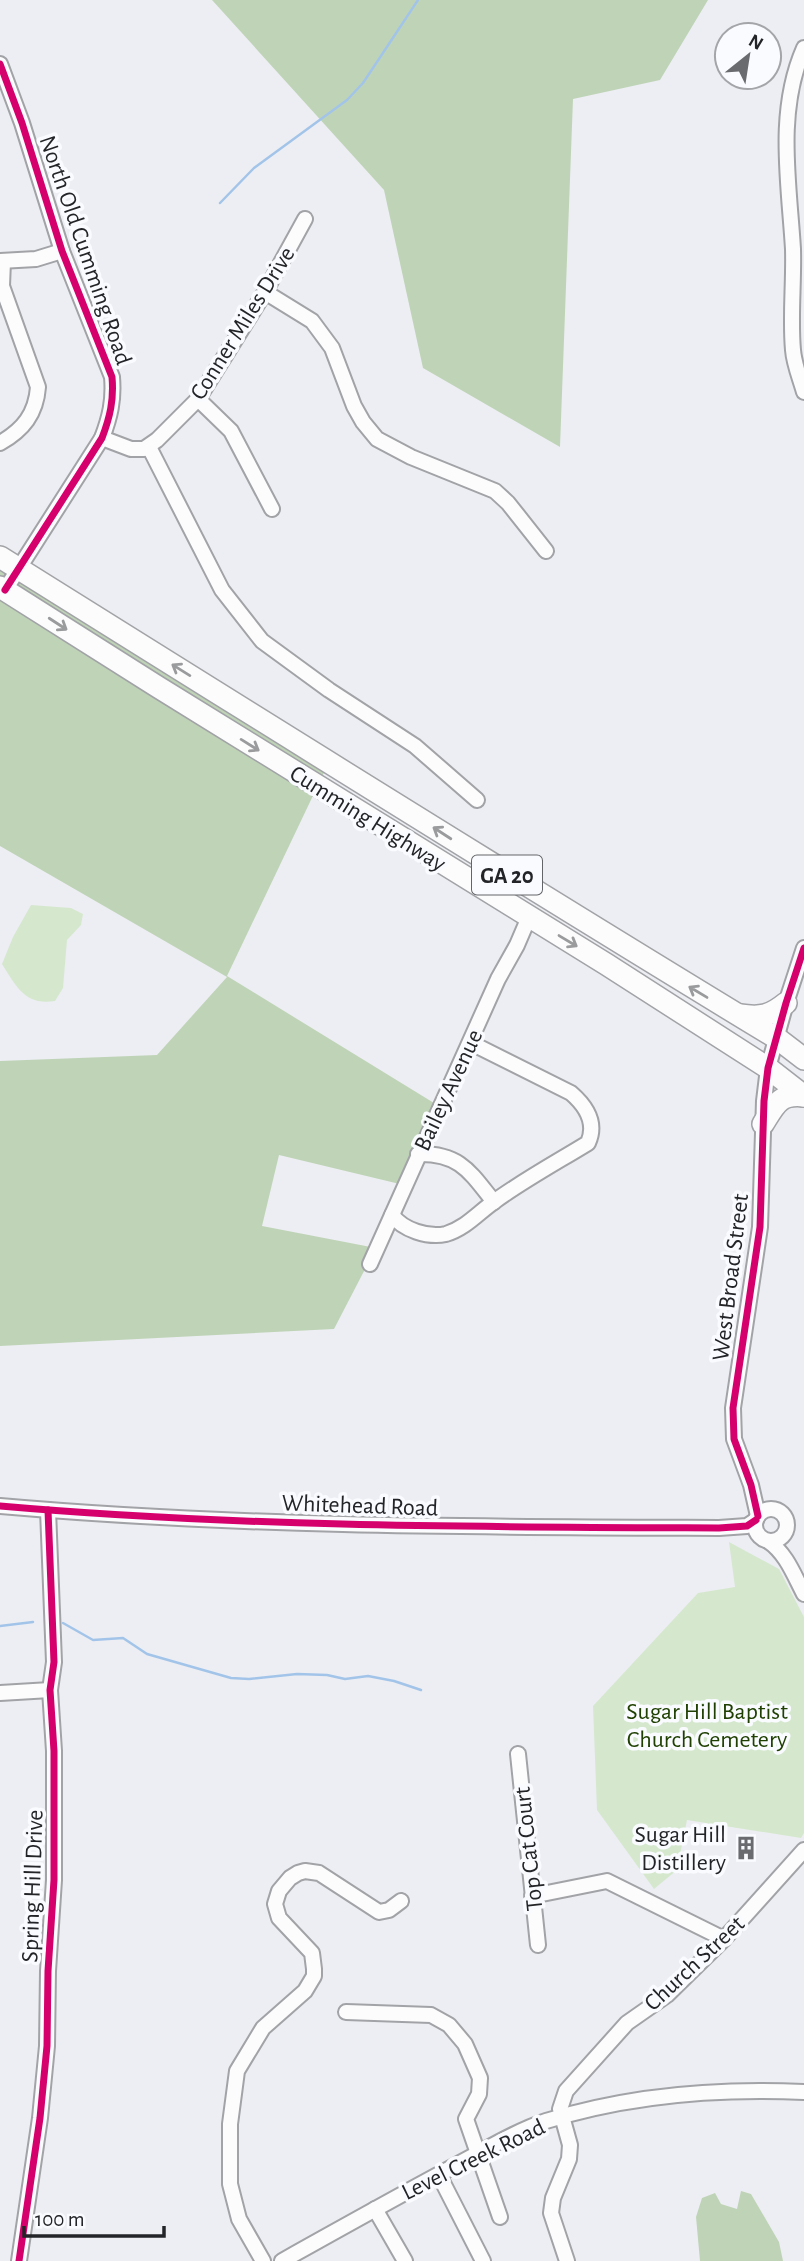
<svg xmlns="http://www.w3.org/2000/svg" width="804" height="2261" viewBox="0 0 804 2261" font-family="'Alegreya Sans',sans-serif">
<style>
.green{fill:#d5e8ce}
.forest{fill:#bfd4b7}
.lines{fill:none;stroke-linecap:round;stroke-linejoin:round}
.stream{stroke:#a3c4e9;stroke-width:2.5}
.minor-casing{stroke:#a2a3a7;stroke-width:18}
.highway-casing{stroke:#a2a3a7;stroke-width:24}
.minor{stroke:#fcfcfd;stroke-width:14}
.highway{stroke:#fcfcfd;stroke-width:21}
.cycleway-casing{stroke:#f9fbfe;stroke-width:11}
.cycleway{stroke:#d6006c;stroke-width:7}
.oneway{stroke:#9a9b9d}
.labels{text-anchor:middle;stroke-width:7;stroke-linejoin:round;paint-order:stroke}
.shield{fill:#f9fbfe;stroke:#636468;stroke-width:2}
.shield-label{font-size:23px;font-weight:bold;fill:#232427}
.street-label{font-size:24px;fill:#232427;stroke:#f9fbfe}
.park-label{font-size:24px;fill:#1f4002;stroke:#f9fbfe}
.poi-label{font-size:24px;fill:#232427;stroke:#f9fbfe;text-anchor:end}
</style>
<rect width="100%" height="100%" fill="#edeef3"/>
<g class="green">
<path d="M31,905L71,908L83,914L81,925L67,940L63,988L55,1001C25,1006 16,986 2,964L13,937Z"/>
<path d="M729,1542L779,1569L804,1617V1833L801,1838L687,1820L677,1870L654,1889L597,1810L593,1706L698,1593L735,1587Z"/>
</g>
<g class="forest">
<path d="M212,0H708L660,80L573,99L560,447L423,368L384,190Z"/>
<path d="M0,553L330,760L227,976L447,1111L408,1186L279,1155L262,1226L376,1248L334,1329L0,1346V1061L157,1055L227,977L0,846Z"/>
<path d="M741,2191L751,2194L779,2242L783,2261H700L696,2217L702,2198L715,2193L721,2204L737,2209Z"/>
</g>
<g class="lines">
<g class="stream">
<path d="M220,203L254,168L347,100L363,83L418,0"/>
<path d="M63,1623L93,1640L123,1638L147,1654L231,1678L249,1679L297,1674L327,1675L345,1679L368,1676L394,1681L421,1690"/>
<path d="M0,1626L33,1622"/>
</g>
<g class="minor-casing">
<g id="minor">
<path d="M804,48C776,112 789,182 793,249C794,283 790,317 793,350C794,364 800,378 804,392"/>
<path d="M0,64L22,123L62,251L112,377C114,400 110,417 102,438L5,590"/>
<path d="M0,261L36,259L62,251"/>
<path d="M265,292L312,321L332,348L354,406L363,422L377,439L411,457L495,491L508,503L546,551"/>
<path d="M198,399L231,431L272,509"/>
<path d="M102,438L131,449H144L157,440L198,399L265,292L305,219"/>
<path d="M0,443C23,430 36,414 38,387L2,286L3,261"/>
<path d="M149,447L222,590L262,641L329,690L415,746L477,800"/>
<path d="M418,1154C460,1153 470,1172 494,1202"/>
<path d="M392,1215C403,1230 428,1238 446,1234C466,1228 479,1212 495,1201C524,1180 557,1162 588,1143C597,1123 586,1106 571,1093L471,1043"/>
<path d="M370,1264L498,979L517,945L529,917"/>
<path d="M0,1506C239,1527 479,1527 719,1528L747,1526L756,1520"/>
<circle cx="771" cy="1525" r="16"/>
<path d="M758,1516L751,1485L734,1439L733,1408L760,1227L764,1101L768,1068L786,1003L804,948"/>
<path d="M768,1541C786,1553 794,1575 804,1594"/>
<path d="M0,1693L50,1690"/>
<path d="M518,1754L538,1945"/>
<path d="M532,1896L607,1881L724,1939"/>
<path d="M346,2012L431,2015L449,2025L465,2044L480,2078L479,2094L466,2119L500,2217"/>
<path d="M439,2175L483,2261"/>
<path d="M375,2209L405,2261"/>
<path d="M19,2261L40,2118L47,2046L48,1971L54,1880V1751L50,1690L54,1662L48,1510"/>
<path d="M263,2261L239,2219L230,2184V2124L237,2071L263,2028L305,1991L314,1976V1969L312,1953L279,1918L275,1904L279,1891L290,1878L298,1873L305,1871L319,1873L379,1912L389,1910L401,1901"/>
<path d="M282,2261C341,2228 400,2195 460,2163C487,2149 516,2131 546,2121C630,2095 716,2088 804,2092"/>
<path d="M567,2261L551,2213L553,2198L569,2159L570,2145L560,2109L566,2091L627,2023L667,1995L724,1939L804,1850"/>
</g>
</g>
<g class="highway-casing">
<g id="highway">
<path d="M0,557C259,719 517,881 778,1039L804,1059"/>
<path d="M0,587L158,687L606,964L768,1068L804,1096"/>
<path d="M740,1015C761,1018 770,1016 786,1003"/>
<path d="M763,1124C775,1105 779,1093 804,1096"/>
</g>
</g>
<use href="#minor" class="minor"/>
<use href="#highway" class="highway"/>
<g class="cycleway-casing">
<g id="cycleway">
<path d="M0,64L22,123L62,251L112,377C114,400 110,417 102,438L5,590"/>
<path d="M0,1506C239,1527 479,1527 719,1528L747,1526L756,1520"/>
<path d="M758,1516L751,1485L734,1439L733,1408L760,1227L764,1101L768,1068L786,1003L804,948"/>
<path d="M19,2261L40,2118L47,2046L48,1971L54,1880V1751L50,1690L54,1662L48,1510"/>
</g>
</g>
<use href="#cycleway" class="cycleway"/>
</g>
<defs><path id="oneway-shaft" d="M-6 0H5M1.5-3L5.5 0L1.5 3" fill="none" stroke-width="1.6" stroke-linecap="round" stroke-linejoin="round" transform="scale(1.75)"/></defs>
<g class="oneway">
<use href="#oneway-shaft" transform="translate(58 624) rotate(33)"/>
<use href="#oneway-shaft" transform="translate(181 670) rotate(-148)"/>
<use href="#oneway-shaft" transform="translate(250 745) rotate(32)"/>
<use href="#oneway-shaft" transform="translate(442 833) rotate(-147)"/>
<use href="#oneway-shaft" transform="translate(568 941) rotate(31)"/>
<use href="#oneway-shaft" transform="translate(698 992) rotate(-149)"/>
</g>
<defs>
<g id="building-bare" transform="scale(1.89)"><path d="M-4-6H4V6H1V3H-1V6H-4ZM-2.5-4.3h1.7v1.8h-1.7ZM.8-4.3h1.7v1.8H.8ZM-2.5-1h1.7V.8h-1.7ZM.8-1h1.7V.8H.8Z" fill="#6a6b6e" stroke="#f9fbfe" stroke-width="2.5" paint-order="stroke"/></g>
</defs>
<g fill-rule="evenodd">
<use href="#building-bare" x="746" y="1848"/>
</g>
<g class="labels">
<rect class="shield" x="472" y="855.5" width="70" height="39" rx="5"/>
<g class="shield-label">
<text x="507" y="883">GA 20</text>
</g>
<g class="street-label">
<text transform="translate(86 250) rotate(71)" y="8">North Old Cumming Road</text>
<text transform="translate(242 323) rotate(-58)" y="8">Conner Miles Drive</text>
<text transform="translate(368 818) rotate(32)" y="8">Cumming Highway</text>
<text transform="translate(448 1090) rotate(-65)" y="8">Bailey Avenue</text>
<text transform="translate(730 1277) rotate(-83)" y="8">West Broad Street</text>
<text transform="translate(360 1505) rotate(2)" y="8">Whitehead Road</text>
<text transform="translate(528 1849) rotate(-96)" y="8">Top Cat Court</text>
<text transform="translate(32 1886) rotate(-88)" y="8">Spring Hill Drive</text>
<text transform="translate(694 1963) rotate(-43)" y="8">Church Street</text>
<text transform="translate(473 2159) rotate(-26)" y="8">Level Creek Road</text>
</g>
<g class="park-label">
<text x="707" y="1719">Sugar Hill Baptist<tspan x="707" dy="28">Church Cemetery</tspan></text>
</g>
<g class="poi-label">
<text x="726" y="1842">Sugar Hill<tspan x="726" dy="28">Distillery</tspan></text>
</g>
</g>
<g transform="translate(748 56) rotate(30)"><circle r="33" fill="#f9fbfe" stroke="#a3a5a8" stroke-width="2"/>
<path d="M0-5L12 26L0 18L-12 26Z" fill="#6a6b6e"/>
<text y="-10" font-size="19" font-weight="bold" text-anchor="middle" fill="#232427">N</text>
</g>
<path d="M24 2226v10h140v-10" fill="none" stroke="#232427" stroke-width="3.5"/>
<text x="35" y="2226" font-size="21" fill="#232427" stroke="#f9fbfe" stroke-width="5" paint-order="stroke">100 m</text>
</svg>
